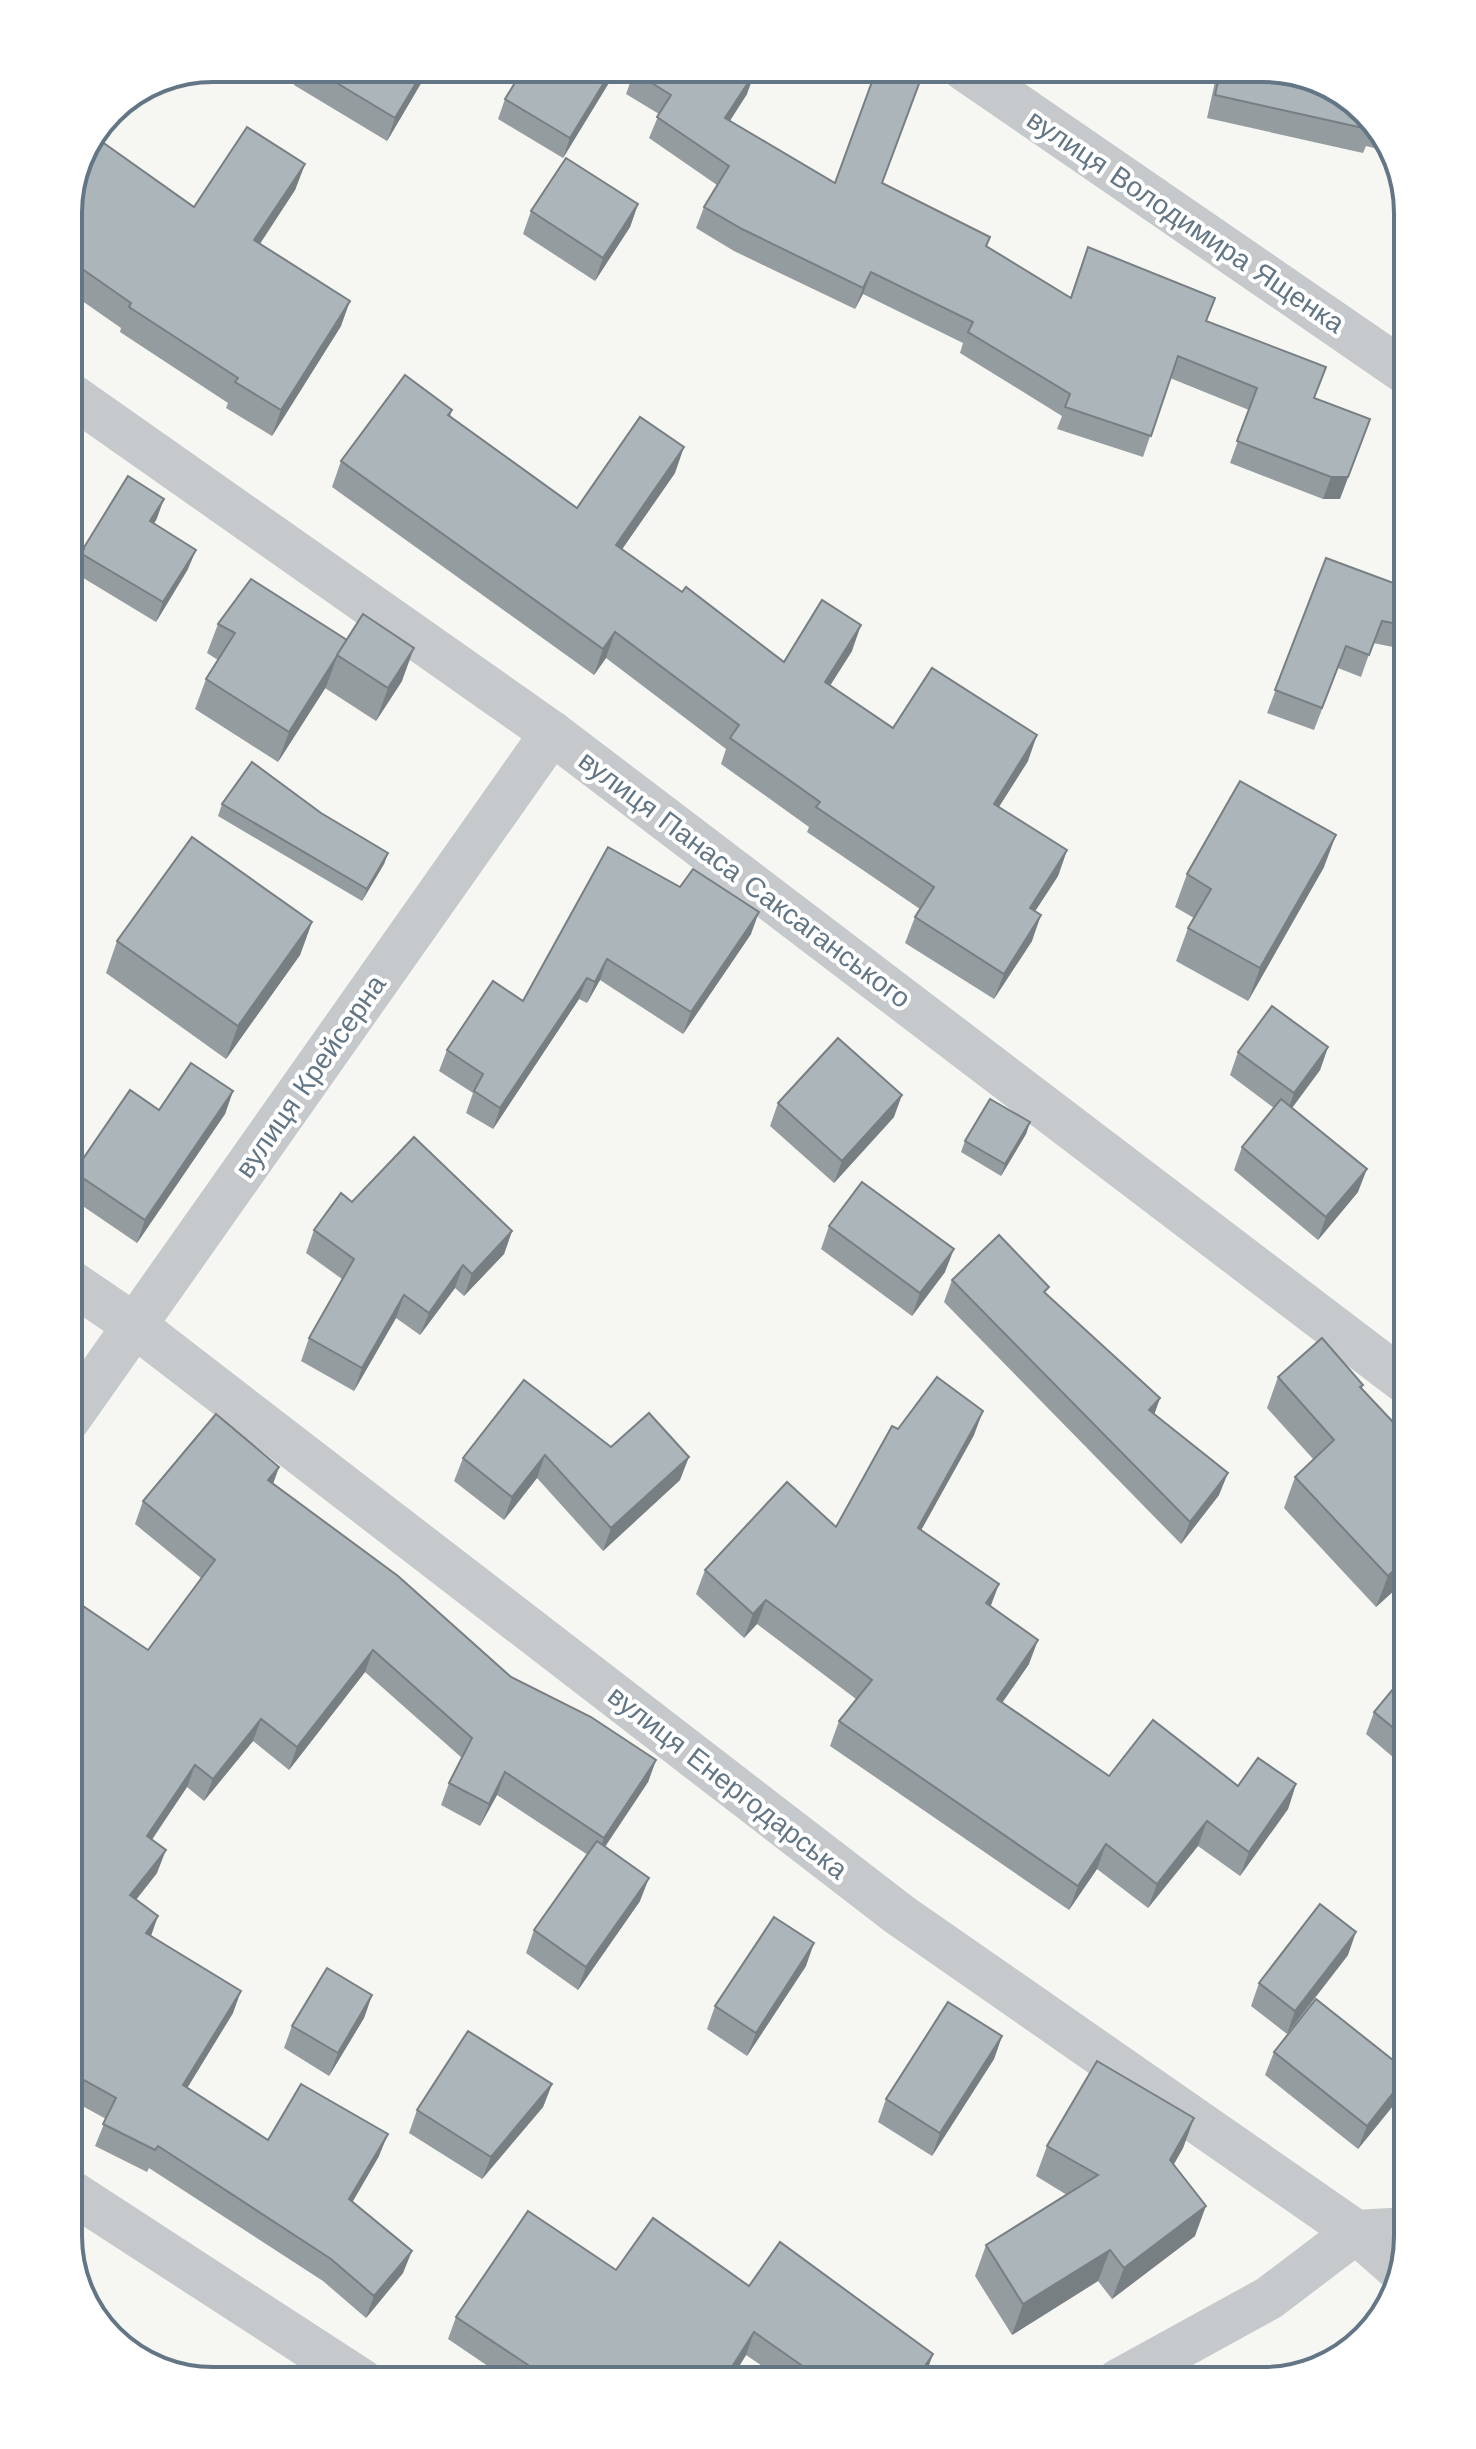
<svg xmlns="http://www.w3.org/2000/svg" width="1476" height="2449" viewBox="0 0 1476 2449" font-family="'Work Sans',sans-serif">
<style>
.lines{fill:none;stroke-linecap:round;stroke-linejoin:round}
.minor{stroke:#c5c9cc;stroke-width:44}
.wall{fill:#949ca0}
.shaded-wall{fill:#787f82}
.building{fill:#acb5ba;stroke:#787f82;stroke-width:2}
.labels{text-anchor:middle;stroke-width:8;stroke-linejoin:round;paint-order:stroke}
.street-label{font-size:28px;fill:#637685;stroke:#fff}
.rim{fill:none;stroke:#637685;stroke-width:4}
</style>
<rect width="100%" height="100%" fill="#f6f6f2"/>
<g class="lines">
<g class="minor">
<path d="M963,68L1408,374"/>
<path d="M68,393L552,733L1408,1384"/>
<path d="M68,1280L134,1325L900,1915L1356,2232L1398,2269"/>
<path d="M68,1420L552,733"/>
<path d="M68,2190L362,2381"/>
<path d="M1118,2381L1269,2298L1356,2232L1408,2229"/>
</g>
</g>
<g class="wall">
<path d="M300,68H430L387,141L294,85Z"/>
<path d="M524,68H618L563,158L498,119L505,99Z"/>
<path d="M1218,68H1273L1344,93L1393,149L1394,153L1366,146L1363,153L1207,118Z"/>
<path d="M634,72L747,94L730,121L835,183H882L1070,298L1088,247L1206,322L1314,398L1340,499H1323L1230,463L1249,410L1170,378L1143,457L1057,429L1062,416L960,353L963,343L863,294L855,309L734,251L696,228L704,207L717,185L649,138L659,114L626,94Z"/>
<path d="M305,164L295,190L260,244L341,326L272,436L226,408L228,403L120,332L121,328L68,291V204L194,207Z"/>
<path d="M638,204L630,227L595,281L523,234L531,211Z"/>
<path d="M452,410L450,417L577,508L675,473L622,549L682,592L784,662L852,651L830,685L893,728L1028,761L999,807L1067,850L1058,876L1035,911L1032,941L994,999L905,943L915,917L920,909L807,832L809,827L721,764L726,749L606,658L594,675L332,487L341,461Z"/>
<path d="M157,518L154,524L188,569L156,622L75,573L68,586V541L83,549Z"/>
<path d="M1326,558L1400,586L1408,562V650L1373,643L1361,677L1338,668L1314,730L1267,713Z"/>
<path d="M251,579L402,681L376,721L325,688L326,687L278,762L195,709L206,679L218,660L207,653L218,624Z"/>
<path d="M222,804L321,813L388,853L384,864L362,901L218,816Z"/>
<path d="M608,847L751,934L683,1034L600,980L587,1003L579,999L493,1129L466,1113L473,1093L439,1071L447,1050L523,1001Z"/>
<path d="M1324,867L1248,1001L1176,961L1188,928L1194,918L1175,907L1187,874Z"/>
<path d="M312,922L300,955L226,1059L106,973L117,941Z"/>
<path d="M1328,1047L1320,1070L1292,1108L1358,1192L1318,1240L1234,1170L1242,1147L1274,1108L1230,1075L1238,1052Z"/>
<path d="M233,1091L225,1114L137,1243L68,1196V1187L74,1172L159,1110Z"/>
<path d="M778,1103L894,1117L834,1183L770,1126Z"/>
<path d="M1030,1122L1026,1134L1001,1176L961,1152L965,1141Z"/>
<path d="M352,1202L512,1231L504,1254L464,1296L455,1288L420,1335L396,1318L354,1391L301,1361L309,1338L342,1279L306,1253L314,1230Z"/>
<path d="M829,1226L945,1272L912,1316L821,1249Z"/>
<path d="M952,1280L1046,1295L1160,1398L1154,1414L1219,1495L1181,1544L944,1302Z"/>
<path d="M1278,1377L1363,1385L1362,1388L1408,1438V1578L1376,1607L1284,1508L1295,1477L1314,1460L1267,1408Z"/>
<path d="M898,1429L974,1435L921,1530L991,1606L1029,1664L1002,1703L1109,1776L1238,1786L1296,1784L1288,1809L1240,1876L1198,1846L1148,1908L1097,1869L1069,1910L830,1746L839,1721L856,1699L757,1624L744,1638L696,1594L705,1570L836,1527Z"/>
<path d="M611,1447L680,1480L603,1551L537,1478L504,1520L454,1481L463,1458Z"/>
<path d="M279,1467L273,1484L511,1677L656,1760L648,1782L605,1847L640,1901L578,1990L526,1953L534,1930L588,1855L497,1795L480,1826L441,1805L449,1783L462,1758L365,1672L289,1770L253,1741L204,1801L187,1787L152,1840L157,1873L136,1900L151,1936L233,2013L187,2088L268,2140L379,2156L352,2202L403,2273L366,2318L323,2281L149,2168L147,2172L95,2146L106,2119L68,2098V1949L69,1946L68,1945V1596L148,1650L201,1578L135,1524L143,1501Z"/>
<path d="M1408,1671V1770L1366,1734L1374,1712Z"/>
<path d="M1348,1955L1287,2034L1251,2006L1259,1983Z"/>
<path d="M806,1966L747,2056L707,2029L715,2006Z"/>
<path d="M372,1995L364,2018L329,2076L284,2048L292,2026Z"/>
<path d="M1002,2036L994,2059L932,2156L878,2122L886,2099Z"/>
<path d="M1274,2052L1408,2072V2076L1401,2096L1358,2149L1265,2075Z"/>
<path d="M552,2084L543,2107L482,2179L409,2133L417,2110Z"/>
<path d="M1194,2118L1183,2148L1174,2164L1195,2236L1112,2299L1098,2281L1012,2335L975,2276L986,2245L1067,2195L1036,2176L1047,2146Z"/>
<path d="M616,2270L749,2286L925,2377L922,2381H784L746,2355L730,2381H510L448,2339L456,2317Z"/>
</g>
<g class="shaded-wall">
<path d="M425,68H430L387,141L395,118Z"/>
<path d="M613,68H618L563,158L570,138Z"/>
<path d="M755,72L747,94L717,140L725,118Z"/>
<path d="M305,164L295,190L245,266L254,240Z"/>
<path d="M638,204L630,227L595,281L603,258Z"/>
<path d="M871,272L863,294L855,309L863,288Z"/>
<path d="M350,301L341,326L272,436L281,410Z"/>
<path d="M1362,441L1340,499H1323L1331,477Z"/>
<path d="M684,447L675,473L607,571L616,545Z"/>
<path d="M164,499L157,518L143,541L150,521Z"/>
<path d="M84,549L74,576L68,586V577Z"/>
<path d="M196,550L188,569L156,622L163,602Z"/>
<path d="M861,625L852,651L816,708L825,682Z"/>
<path d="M615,632L606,658L594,675L603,649Z"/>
<path d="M414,648L402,681L376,721L388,688Z"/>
<path d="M337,657L326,687L278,762L289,732Z"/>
<path d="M1037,735L1028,761L984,830L994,804Z"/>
<path d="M1336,835L1324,867L1248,1001L1260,968Z"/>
<path d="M1067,850L1058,876L1021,933L1030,908Z"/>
<path d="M388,853L384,864L362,901L367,889Z"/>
<path d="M759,912L751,934L683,1034L691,1012Z"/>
<path d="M1041,915L1032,941L994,999L1004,974Z"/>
<path d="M312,922L300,955L226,1059L238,1026Z"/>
<path d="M607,959L600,980L587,1003L595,982Z"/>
<path d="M587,978L579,999L493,1129L500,1108Z"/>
<path d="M1328,1047L1320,1070L1286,1116L1294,1093Z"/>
<path d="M233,1091L225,1114L137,1243L145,1220Z"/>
<path d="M902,1095L894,1117L834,1183L842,1161Z"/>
<path d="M1030,1122L1026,1134L1001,1176L1005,1164Z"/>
<path d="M1367,1169L1358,1192L1318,1240L1326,1217Z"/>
<path d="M512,1231L504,1254L464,1296L472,1274Z"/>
<path d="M954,1249L945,1272L912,1316L920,1293Z"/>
<path d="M463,1265L455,1288L420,1335L429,1313Z"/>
<path d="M404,1295L396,1318L354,1391L362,1368Z"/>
<path d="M1160,1398L1152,1421L1149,1410Z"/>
<path d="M983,1411L974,1435L909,1552L918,1528Z"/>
<path d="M545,1455L537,1478L504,1520L512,1497Z"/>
<path d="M689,1457L680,1480L603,1551L611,1528Z"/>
<path d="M279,1467L271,1489L268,1480Z"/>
<path d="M1228,1473L1219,1495L1181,1544L1190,1522Z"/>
<path d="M1408,1557V1578L1376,1607L1388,1576Z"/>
<path d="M999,1584L990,1608L986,1603Z"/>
<path d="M766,1600L757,1624L744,1638L753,1614Z"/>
<path d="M1038,1640L1029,1664L988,1723L997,1699Z"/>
<path d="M373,1650L365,1672L289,1770L297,1747Z"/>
<path d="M261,1719L253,1741L204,1801L213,1779Z"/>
<path d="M656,1760L648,1782L596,1860L604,1838Z"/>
<path d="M195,1765L187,1787L139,1858L147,1836Z"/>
<path d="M505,1772L497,1795L480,1826L489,1804Z"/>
<path d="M1296,1784L1288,1809L1240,1876L1249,1852Z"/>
<path d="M1207,1821L1198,1846L1148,1908L1157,1884Z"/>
<path d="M1106,1844L1097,1869L1069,1910L1078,1886Z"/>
<path d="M166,1850L157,1873L122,1917L130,1895Z"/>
<path d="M649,1878L640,1901L578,1990L586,1967Z"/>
<path d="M158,1916L150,1939L146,1933Z"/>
<path d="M1356,1932L1348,1955L1287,2034L1295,2011Z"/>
<path d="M814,1943L806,1966L747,2056L756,2033Z"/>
<path d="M241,1991L233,2013L175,2108L183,2085Z"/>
<path d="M372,1995L364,2018L329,2076L338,2053Z"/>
<path d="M1002,2036L994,2059L932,2156L940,2133Z"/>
<path d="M1408,2074L1401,2096L1358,2149L1367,2126Z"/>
<path d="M552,2084L543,2107L482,2179L491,2157Z"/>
<path d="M1194,2118L1183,2148L1159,2190L1170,2160Z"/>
<path d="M388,2134L379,2156L341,2222L349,2199Z"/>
<path d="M1206,2206L1195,2236L1112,2299L1124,2268Z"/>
<path d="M1110,2250L1098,2281L1012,2335L1023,2304Z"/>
<path d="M412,2251L403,2273L366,2318L374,2296Z"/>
<path d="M754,2332L746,2355L730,2381H723Z"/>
<path d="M933,2354L925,2377L922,2381H915Z"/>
</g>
<g class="building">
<path d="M312,68H425L395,118Z"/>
<path d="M524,68H613L570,138L505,99Z"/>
<path d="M636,68H749L755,72L725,118L835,183L877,68H886L920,81L882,183L990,237L986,246L1071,298L1088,247L1215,298L1206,321L1326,367L1314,398L1370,419L1348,477H1331L1237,441L1257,388L1178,356L1151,436L1065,407L1070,394L968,332L973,322L871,272L863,288L742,229L704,207L729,166L657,117L671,95L634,72Z"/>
<path d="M1221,68H1273L1344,93L1373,126L1372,130L1215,95Z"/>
<path d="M247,127L305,164L254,240L350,301L281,410L235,382L238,378L129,307L131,303L68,259V204L98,139L194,207Z"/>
<path d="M566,158L638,204L603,258L531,211Z"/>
<path d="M405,375L452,410L448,415L577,508L640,417L684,447L616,545L682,592L686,587L784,662L822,600L861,625L825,682L893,728L932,668L1037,735L994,804L1067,850L1030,908L1041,915L1004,974L915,917L934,887L816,807L820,802L730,738L739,725L615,632L603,649L341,461Z"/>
<path d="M128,476L164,499L150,521L196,550L163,602L82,554L83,549Z"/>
<path d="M68,541L84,549L68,577Z"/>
<path d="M1326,558L1404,587L1408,567V626L1382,621L1369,655L1346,646L1322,708L1275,690Z"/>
<path d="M251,579L347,640L289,732L206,679L235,633L218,624Z"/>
<path d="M363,614L414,648L388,688L337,655Z"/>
<path d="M252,762L321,813L388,853L367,889L222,804Z"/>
<path d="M1240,781L1336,835L1260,968L1188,928L1211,889L1187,874Z"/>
<path d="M192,837L312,922L238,1026L117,941Z"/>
<path d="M608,847L680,887L693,869L759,912L691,1012L607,959L595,982L587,978L500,1108L474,1091L483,1074L447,1050L493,981L523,1001Z"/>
<path d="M1272,1006L1328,1047L1294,1093L1238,1052Z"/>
<path d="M838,1038L902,1095L842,1161L778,1103Z"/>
<path d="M191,1063L233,1091L145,1220L74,1172L130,1090L159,1110Z"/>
<path d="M990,1099L1030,1122L1005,1164L965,1141Z"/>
<path d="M1281,1099L1367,1169L1326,1217L1242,1147Z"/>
<path d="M414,1137L512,1231L472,1274L463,1265L429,1313L404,1295L362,1368L309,1338L354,1259L314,1230L341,1193L352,1202Z"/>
<path d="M862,1182L954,1249L920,1293L829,1226Z"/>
<path d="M999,1235L1049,1287L1044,1292L1160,1398L1149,1410L1228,1473L1190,1522L952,1280Z"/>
<path d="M1322,1338L1363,1385L1360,1387L1408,1438V1557L1388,1576L1295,1477L1334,1440L1278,1377Z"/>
<path d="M937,1377L983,1411L918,1528L999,1584L986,1603L1038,1640L997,1699L1109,1776L1153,1720L1238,1786L1258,1758L1296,1784L1249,1852L1207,1821L1157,1884L1106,1844L1078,1886L839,1721L872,1680L766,1600L753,1614L705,1570L787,1482L836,1527L892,1426L898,1429Z"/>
<path d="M524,1380L611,1447L649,1413L689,1457L611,1528L545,1455L512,1497L463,1458Z"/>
<path d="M216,1414L279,1467L268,1480L398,1576L511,1677L591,1717L656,1760L604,1838L505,1772L489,1804L449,1783L472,1738L373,1650L297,1747L261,1719L213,1779L195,1765L147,1836L166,1850L130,1895L158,1916L146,1933L241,1991L183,2085L268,2140L301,2084L388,2134L349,2199L412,2251L374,2296L331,2259L158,2146L155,2150L103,2124L116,2098L68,2071L78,2051L68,2045V1949L81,1927L68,1917V1596L148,1650L215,1560L143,1501Z"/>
<path d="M1408,1671V1740L1374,1712Z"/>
<path d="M597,1841L649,1878L586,1967L534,1930Z"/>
<path d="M1320,1904L1356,1932L1295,2011L1259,1983Z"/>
<path d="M774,1917L814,1943L756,2033L715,2006Z"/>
<path d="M327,1968L372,1995L338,2053L292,2026Z"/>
<path d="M1316,1999L1408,2072V2074L1367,2126L1274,2052Z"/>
<path d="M948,2002L1002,2036L940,2133L886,2099Z"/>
<path d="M468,2031L552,2084L491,2157L417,2110Z"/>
<path d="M1097,2061L1194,2118L1170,2160L1206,2206L1124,2268L1110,2250L1023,2304L986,2245L1098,2175L1047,2146Z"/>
<path d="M528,2211L616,2270L653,2218L749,2286L780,2242L933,2354L915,2381H824L754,2332L723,2381H552L456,2317Z"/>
<path d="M1384,2316L1327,2366L1268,2380L1342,2344Z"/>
</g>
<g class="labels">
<g class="street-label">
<text transform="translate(1186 221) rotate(34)" y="10">вулиця Володимира Ященка</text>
<text transform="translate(745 879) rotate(37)" y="10">вулиця Панаса Саксаганського</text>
<text transform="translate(310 1076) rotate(-55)" y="10">вулиця Крейсерна</text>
<text transform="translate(728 1782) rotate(38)" y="10">вулиця Енергодарська</text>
</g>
</g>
<path d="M0 0H1476V2449H0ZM213 82H1263A131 131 0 0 1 1394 213V2236A131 131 0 0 1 1263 2367H213A131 131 0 0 1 82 2236V213A131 131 0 0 1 213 82Z" fill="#fff" fill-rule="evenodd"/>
<path class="rim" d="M213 82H1263A131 131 0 0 1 1394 213V2236A131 131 0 0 1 1263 2367H213A131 131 0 0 1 82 2236V213A131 131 0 0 1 213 82Z"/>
</svg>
